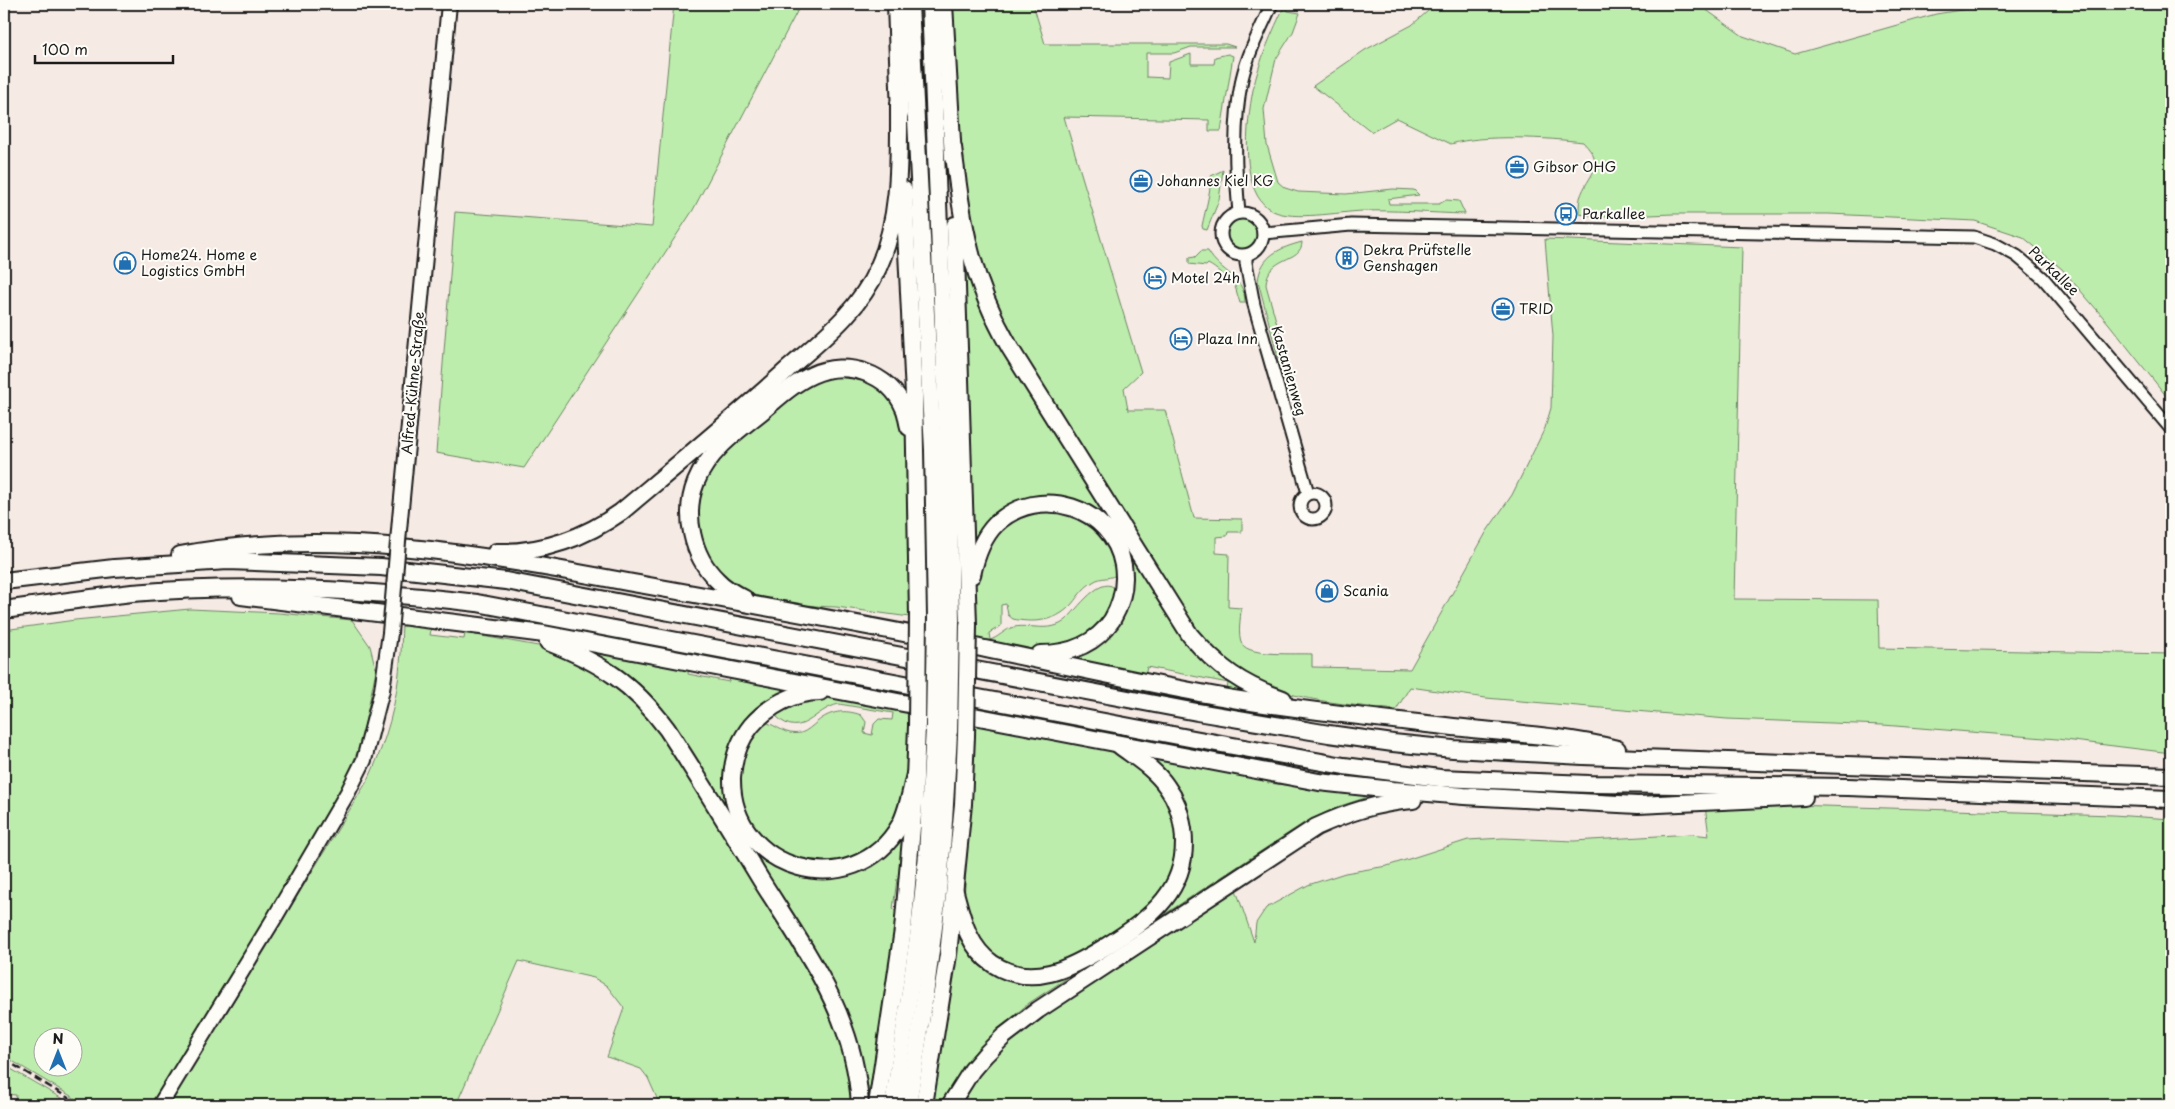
<svg xmlns="http://www.w3.org/2000/svg" width="2175" height="1109" viewBox="0 0 2175 1109" font-family="'Playpen Sans',sans-serif">
<style>
.green{fill:#bdedac;stroke:#6c8464;fill-rule:evenodd}
.lines{fill:none;stroke-linecap:round;stroke-linejoin:round}
.minor-casing{stroke:#1c1c1c;stroke-width:15}
.major-casing{stroke:#1c1c1c;stroke-width:18}
.highway-casing{stroke:#1c1c1c;stroke-width:20}
.minor{stroke:#fdfcf7;stroke-width:11}
.major{stroke:#fdfcf7;stroke-width:14}
.highway{stroke:#fdfcf7;stroke-width:16}
.rail{stroke:#1c1c1c;stroke-width:2.5;stroke-dasharray:8 4;stroke-linecap:butt}
.major-bridge-casing{stroke:#1c1c1c;stroke-width:18;stroke-linecap:butt}
.highway-bridge-casing{stroke:#1c1c1c;stroke-width:20;stroke-linecap:butt}
.major-bridge{stroke:#fdfcf7;stroke-width:14}
.highway-bridge{stroke:#fdfcf7;stroke-width:16}
.labels{text-anchor:middle;stroke-width:4;stroke-linejoin:round;paint-order:stroke}
.poi-label{font-size:14px;fill:#1c1c1c;stroke:#fdfcf7;text-anchor:start}
.street-label{font-size:14px;fill:#1c1c1c;stroke:#fdfcf7}
</style>
<rect width="100%" height="100%" fill="#f6eae4"/>
<filter id="ink" filterUnits="userSpaceOnUse"><feTurbulence type="fractalNoise" baseFrequency=".02" numOctaves="2"/><feDisplacementMap in="SourceGraphic" scale="10" xChannelSelector="R" yChannelSelector="G"/><feConvolveMatrix kernelMatrix="1 2 1 2 8 2 1 2 1" color-interpolation-filters="sRGB"/></filter>
<g filter="url(#ink)">
<g class="green">
<path d="M674,4H801L693,210L524,468L436,453L455,212L652,227Z"/>
<path d="M948,4H1033L1045,44H1226L1235,47H1191L1174,53H1146V77L1168,78L1169,62L1191,54V64H1214L1215,57L1228,54L1233,56L1221,131H1209V120L1064,117L1141,372L1124,388L1128,410H1165L1194,518L1242,519V532H1228L1227,536L1216,537V553L1229,554L1228,607L1241,608C1241,618 1237,634 1242,644C1250,657 1296,653 1312,654V667L1410,669L1487,531L1512,495L1545,428L1551,408L1553,336L1545,239L1742,247L1734,599L1878,600L1879,648L2171,654V753L2057,739L1883,725L1727,719L1486,698L1410,687L1396,710C1340,703 1277,701 1230,666C1218,657 1208,644 1197,633L996,311L965,214Z"/>
<path d="M1436,4H1698L1743,36L1795,54L1936,14L1998,4H2171V402L2109,324L2062,269L2023,237L1975,221L1829,214H1673L1602,217L1579,214C1579,209 1579,203 1580,198C1588,173 1608,168 1583,142C1549,138 1483,134 1451,144L1397,118L1372,132L1313,86L1365,50L1412,25Z"/>
<path d="M1285,5L1288,11L1300,13L1293,32L1276,59L1264,109L1267,145L1278,182L1285,188L1298,192L1346,194L1393,189L1414,190L1419,195L1388,199L1389,204H1439L1446,200L1459,201L1465,214C1431,213 1397,210 1363,211C1338,212 1294,221 1273,211C1238,194 1247,121 1253,90C1259,61 1272,32 1285,5Z"/>
<path d="M1223,170L1219,200L1207,230L1203,229L1202,226C1206,207 1210,195 1211,176Z"/>
<circle cx="1242" cy="234" r="16"/>
<path d="M1302,242C1302,263 1267,255 1266,285L1295,389L1287,392L1258,281C1261,255 1280,248 1302,242Z"/>
<path d="M960,247L977,298L1172,620L1245,691V694L1227,691L1228,683L1147,667L1145,676L1061,660L1112,627L1121,546L1053,499L979,538L971,546Z"/>
<path d="M1201,251H1208C1221,274 1245,275 1245,303H1240L1233,280C1222,276 1218,269 1208,264L1206,266L1189,264V258L1195,257Z"/>
<path d="M819,376H862L884,390L901,413L908,442L910,617L836,607L792,605L757,596L732,585L709,563L698,535L696,511L700,488L725,450L802,387Z"/>
<path d="M1062,508L1105,534L1118,573C1112,580 1101,576 1093,582C1082,588 1077,599 1069,607C1054,622 1032,623 1013,619L1008,615L1006,604L1001,605V626L989,633L990,640C998,638 1005,629 1014,627C1031,624 1051,633 1066,620C1075,612 1103,570 1117,591L1114,608L1086,640L1037,650L977,642C976,614 969,579 981,553C986,542 1002,527 1011,517Z"/>
<path d="M190,609L279,613L352,620L370,646L376,670L361,743L350,770L337,798L155,1105H86L4,1056V630L75,620ZM42,1036H72V1066H42Z"/>
<path d="M402,624L431,629L430,635L464,639L465,633L544,647L603,673L654,721L706,803L819,991L836,1024L847,1060L855,1105H660L648,1078L641,1069L607,1057L624,1008L607,986L594,978L519,961L456,1105H166L218,1020H222L369,778C386,741 397,703 400,663C402,650 401,637 402,624Z"/>
<path d="M588,650L689,666L688,674L729,682L732,673L805,687L741,732L738,826L822,875L907,829L902,879H897L893,909L899,914L871,1105H868L864,1070L855,1037L668,718C646,689 620,667 588,650Z"/>
<path d="M819,695L910,709L907,779L904,797L893,826L866,852L829,865L780,855L749,824L737,785L742,751L764,722C778,725 784,736 801,733C807,731 812,726 817,722C830,711 845,709 861,715L866,722L864,733L872,735L874,724L879,719L892,720L893,713L839,704C814,709 802,740 777,717L776,710Z"/>
<path d="M975,721L1113,751L1131,759L1171,801L1178,853L1166,886L1145,911L1090,949L1049,968L1017,967L991,954L978,940L964,901Z"/>
<path d="M1145,755L1269,775L1268,783L1374,795L1337,807L1304,823L1029,1003C989,1037 965,1059 940,1105H929L956,925L962,933L1027,978L1151,919L1189,842Z"/>
<path d="M1791,805L2113,815L2171,819V1105H954L1007,1038L1234,884L1254,942L1256,923L1266,908L1308,885L1345,873L1387,866L1468,840L1503,838L1574,841L1691,834L1709,836L1705,806Z"/>
<path d="M4,1065L73,1105H15L16,1095L4,1094Z"/>
</g>
<g class="lines">
<g class="minor-casing">
<g id="minor">
<circle cx="1242" cy="234" r="21"/>
<path d="M1239,213C1235,168 1233,123 1242,79C1248,53 1261,28 1272,4"/>
<path d="M1263,233L1351,225L1974,237L1995,244L2017,256L2043,278L2171,429"/>
<path d="M1246,256V263L1254,305L1308,493"/>
<circle cx="1313" cy="506" r="13"/>
</g>
</g>
<g class="major-casing">
<g id="major">
<path d="M400,519L449,4"/>
<path d="M160,1105L275,917L348,792L364,760L382,690L390,633"/>
</g>
</g>
<g class="highway-casing">
<g id="highway">
<path d="M896,4L900,114"/>
<path d="M910,4L933,450L936,619"/>
<path d="M930,4L948,449L951,621"/>
<path d="M944,4L953,158"/>
<path d="M953,147C963,226 970,278 1010,348L1190,635C1218,668 1242,685 1283,699"/>
<path d="M904,190L914,395L918,615"/>
<path d="M955,225L968,625"/>
<path d="M496,552C541,553 584,538 621,512C677,465 734,418 788,369C822,339 859,311 878,268C901,217 899,159 899,104"/>
<path d="M180,555C336,525 491,557 644,585C750,604 855,623 961,644C1051,662 1142,683 1233,699C1312,712 1393,720 1472,729C1521,734 1570,737 1617,749"/>
<path d="M972,575C976,556 982,538 996,524C1039,483 1113,507 1123,565C1126,584 1122,603 1112,620C1095,645 1069,654 1040,654"/>
<path d="M4,581L114,568L228,561L381,567L506,581L1197,712L1329,734L1393,743L1453,749L1583,756L2171,776"/>
<path d="M241,596L544,634L929,708"/>
<path d="M745,599C735,594 725,589 717,580C692,556 683,514 696,482C708,452 736,432 760,413C776,400 792,384 812,375C846,359 889,373 904,408C907,414 907,421 909,427"/>
<path d="M4,610C46,604 89,598 132,593C247,583 362,589 477,603L1194,739L1344,766L1440,778L1589,784L1848,787L2171,799"/>
<path d="M548,642C601,663 632,682 667,729C699,778 730,829 761,880C807,953 855,1016 860,1105"/>
<path d="M820,692C794,692 768,706 751,726C739,741 733,759 732,778C730,871 854,906 900,825C908,810 911,791 915,774"/>
<path d="M953,712L1319,782L1393,790L1464,796L1638,805L1804,797"/>
<path d="M955,892C962,918 968,947 993,964C1032,989 1071,968 1105,947C1150,919 1191,889 1183,829C1181,814 1176,799 1167,787C1155,769 1136,758 1119,745"/>
<path d="M877,1105L903,930L914,804L917,726"/>
<path d="M893,1105L919,930L927,855L934,729"/>
<path d="M908,1105C922,1020 935,935 942,849C945,810 947,771 949,732"/>
<path d="M924,1105L948,955L963,804L966,736"/>
<path d="M950,1105L972,1070L985,1055L1004,1036L1038,1010L1316,827C1349,812 1377,803 1413,800"/>
</g>
</g>
<use href="#minor" class="minor"/>
<use href="#major" class="major"/>
<use href="#highway" class="highway"/>
<path class="rail" d="M4,1059L80,1105"/>
<g class="major-bridge-casing">
<path id="major-bridge" d="M390,633L400,519"/>
</g>
<g class="highway-bridge-casing">
<g id="highway-bridge">
<path d="M917,726L918,615"/>
<path d="M934,729L936,619"/>
<path d="M949,732L951,621"/>
<path d="M966,736L968,625"/>
</g>
</g>
<use href="#major-bridge" class="major-bridge"/>
<use href="#highway-bridge" class="highway-bridge"/>
</g>
</g>
<defs>
<g id="office-ring" transform="scale(1.125)"><circle r="9.5" fill="#fdfcf7" stroke="#1f6fb2" stroke-width="1.5"/><path d="M-6-3h4V-5.5h4V-3h4V5H-6ZM-1-4.5V-3h2v-1.5ZM-6 0V1H6V0Z" fill="#1f6fb2"/></g>
<g id="bus-ring" transform="scale(1.125)"><circle r="9.5" fill="#fdfcf7" stroke="#1f6fb2" stroke-width="1.5"/><path d="M-5-6H5V4H4V6H2V4H-2V6H-4V4H-5ZM-3.5-4V0h7V-4ZM-3.5 1.2v1.5H-2V1.2ZM2 1.2v1.5H3.5V1.2Z" fill="#1f6fb2"/></g>
<g id="building-ring" transform="scale(1.125)"><circle r="9.5" fill="#fdfcf7" stroke="#1f6fb2" stroke-width="1.5"/><path d="M-4-6H4V6H1V3H-1V6H-4ZM-2.5-4.3h1.7v1.8h-1.7ZM.8-4.3h1.7v1.8H.8ZM-2.5-1h1.7V.8h-1.7ZM.8-1h1.7V.8H.8Z" fill="#1f6fb2"/></g>
<g id="shop-ring" transform="scale(1.125)"><circle r="9.5" fill="#fdfcf7" stroke="#1f6fb2" stroke-width="1.5"/><path d="M-5-2.5h2.3a2.7 3.5 0 0 1 5.4 0H5L5.5 6h-11ZM-1.5-2.5h3a1.5 2.3 0 0 0-3 0Z" fill="#1f6fb2"/></g>
<g id="hotel-ring" transform="scale(1.125)"><circle r="9.5" fill="#fdfcf7" stroke="#1f6fb2" stroke-width="1.5"/><path d="M-6-4.5h1.5V1H6V5H4.5V3h-9V5H-6ZM-4 0a1.8 1.8 0 1 1 3.6 0ZM.5 0V-2.5h3Q6-2.5 6 0Z" fill="#1f6fb2"/></g>
</defs>
<g fill-rule="evenodd">
<use href="#office-ring" x="1517" y="167"/>
<use href="#office-ring" x="1141" y="181"/>
<use href="#bus-ring" x="1566" y="214"/>
<use href="#building-ring" x="1347" y="258"/>
<use href="#shop-ring" x="125" y="263"/>
<use href="#hotel-ring" x="1155" y="278"/>
<use href="#office-ring" x="1503" y="309"/>
<use href="#hotel-ring" x="1181" y="339"/>
<use href="#shop-ring" x="1327" y="591"/>
</g>
<g class="labels">
<g class="poi-label">
<text x="1533" y="172">Gibsor OHG</text>
<text x="1157" y="186">Johannes Kiel KG</text>
<text x="1582" y="219">Parkallee</text>
<text x="1363" y="255">Dekra Prüfstelle<tspan x="1363" dy="16">Genshagen</tspan></text>
<text x="141" y="260">Home24. Home e<tspan x="141" dy="16">Logistics GmbH</tspan></text>
<text x="1171" y="283">Motel 24h</text>
<text x="1519" y="314">TRID</text>
<text x="1197" y="344">Plaza Inn</text>
<text x="1343" y="596">Scania</text>
</g>
<g class="street-label">
<text transform="translate(2054 271) rotate(44)" y="5">Parkallee</text>
<text transform="translate(1289 371) rotate(74)" y="5">Kastanienweg</text>
<text transform="translate(413 383) rotate(-85)" y="5">Alfred-Kühne-Straße</text>
</g>
</g>
<rect width="2175" height="1109" fill="none" stroke="#fdfcf7" stroke-width="20"/>
<rect x="10" y="10" width="2155" height="1089" fill="none" stroke="#1c1c1c" stroke-width="2" filter="url(#ink)"/>
<g transform="translate(58 1052)"><circle r="24" fill="#fdfcf7" stroke="#a3a29f"/>
<path d="M0-4L9 19L0 12L-9 19Z" fill="#1f6fb2"/>
<text y="-8" font-size="14" font-weight="bold" text-anchor="middle" fill="#1c1c1c">N</text>
</g>
<path d="M35 55v8h138v-8" fill="none" stroke="#1c1c1c" stroke-width="2.5"/>
<text x="42" y="55" font-size="15" fill="#1c1c1c" stroke="#fdfcf7" stroke-width="4" paint-order="stroke">100 m</text>
</svg>
